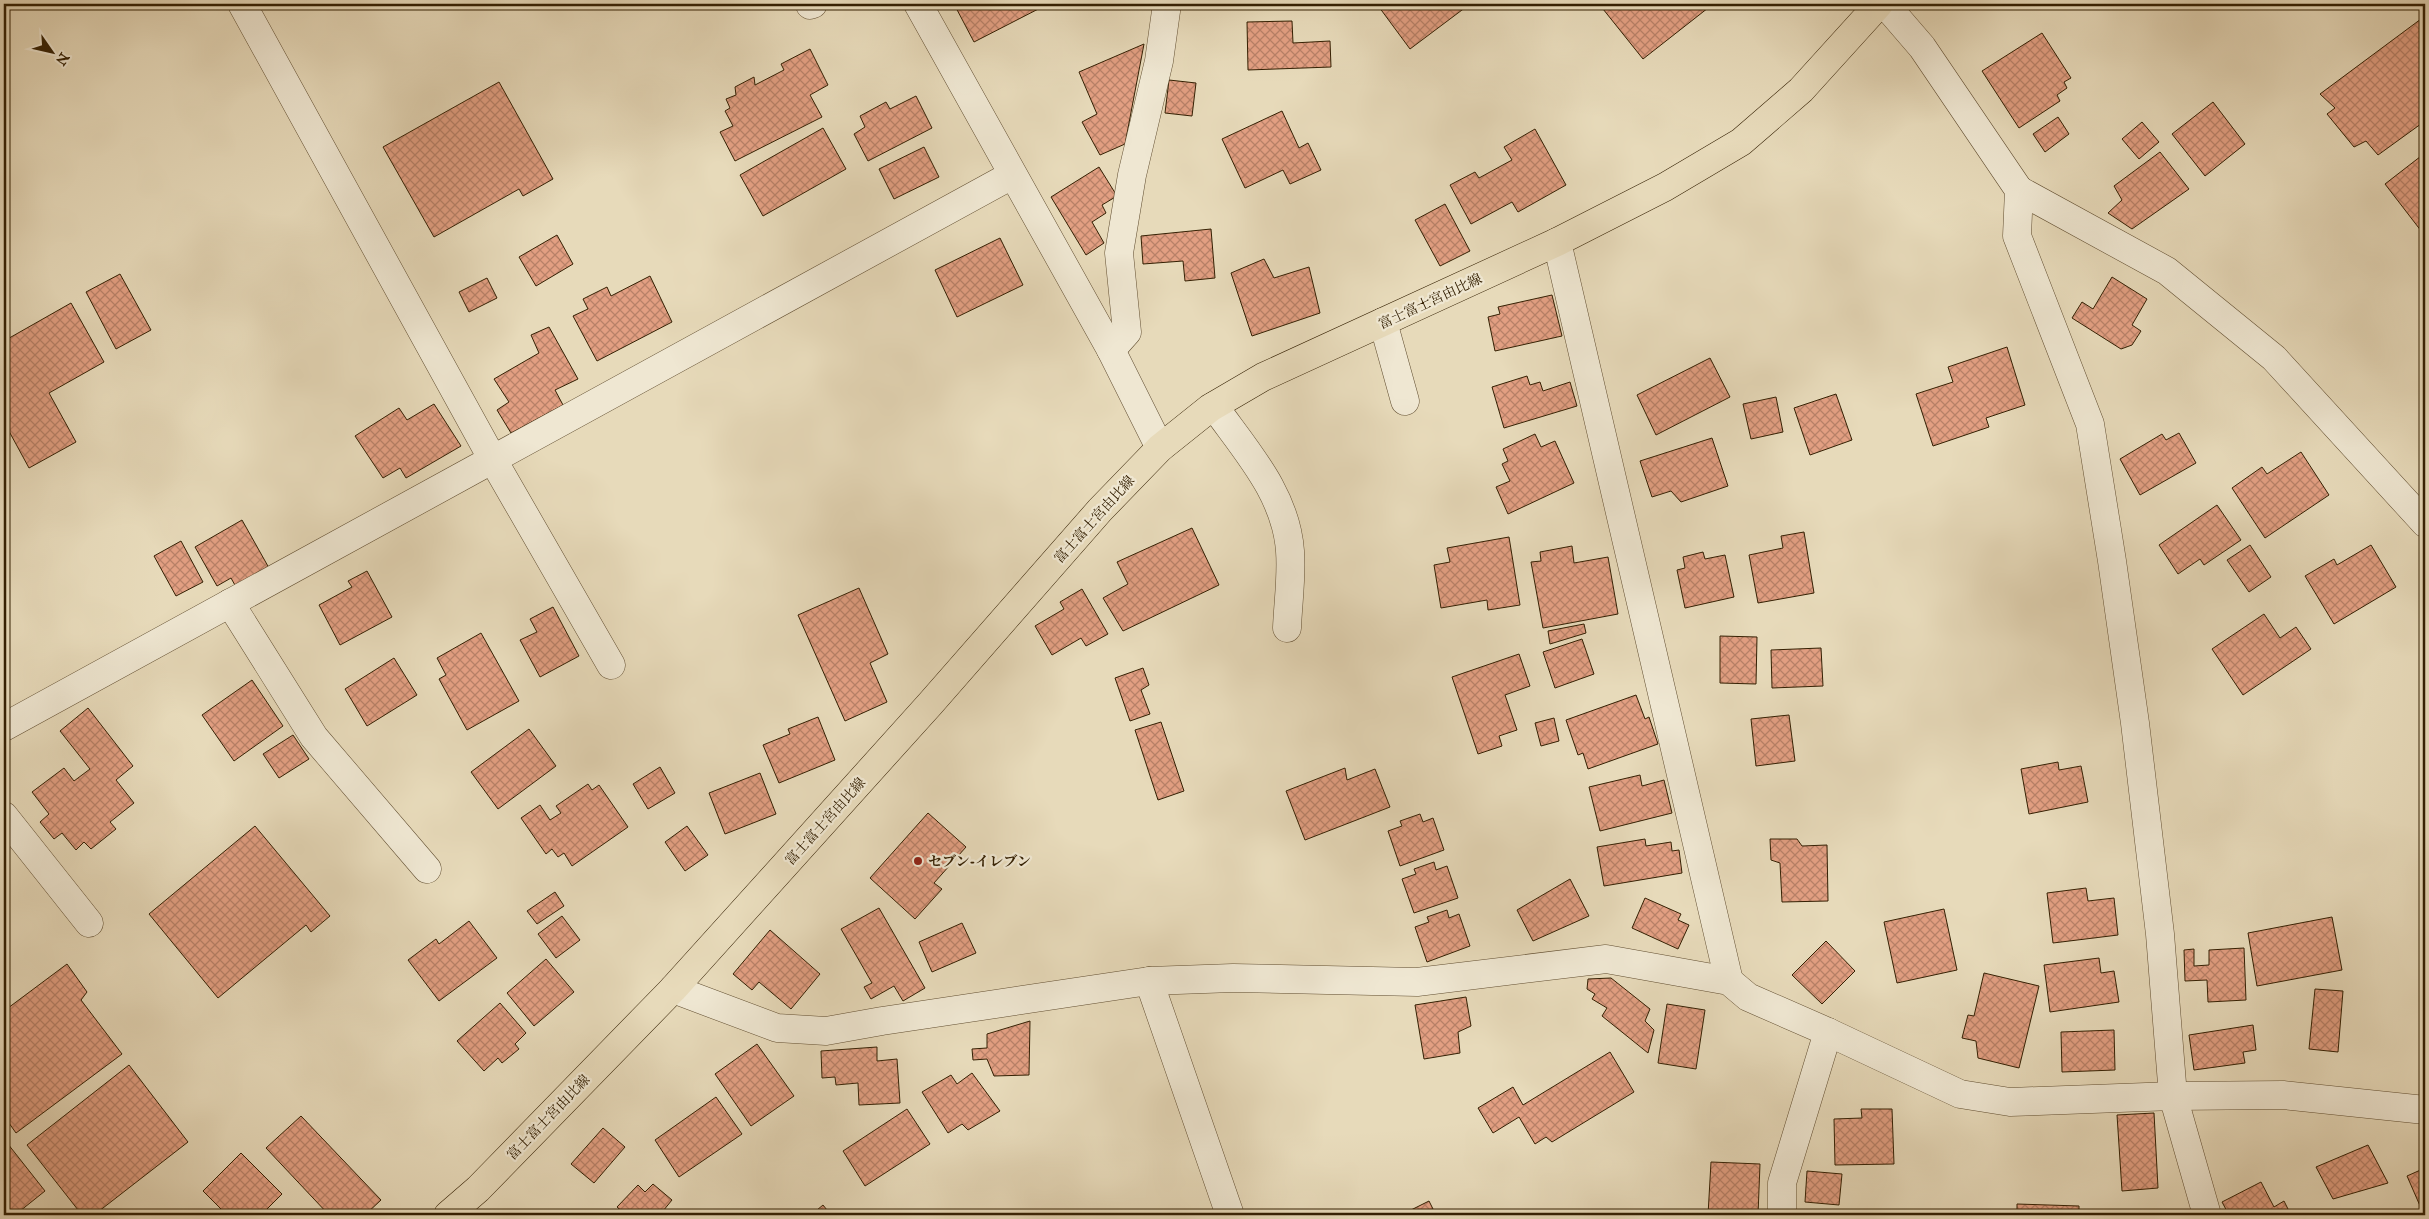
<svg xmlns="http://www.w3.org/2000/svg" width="2429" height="1219" viewBox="0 0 2429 1219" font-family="'IM FELL Great Primer','Noto Serif JP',serif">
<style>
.building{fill:url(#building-cross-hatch);stroke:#342003}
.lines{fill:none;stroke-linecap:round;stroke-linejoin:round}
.street-casing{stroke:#614e31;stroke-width:29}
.primary-casing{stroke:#342003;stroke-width:29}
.street{stroke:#efe7d2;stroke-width:28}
.primary{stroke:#e7daba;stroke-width:28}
.poi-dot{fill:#8f2418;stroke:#efe7d2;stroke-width:2}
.labels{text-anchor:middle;stroke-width:4.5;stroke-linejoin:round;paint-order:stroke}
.street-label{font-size:14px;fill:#342003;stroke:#efe7d2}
.poi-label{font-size:14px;font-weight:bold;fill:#342003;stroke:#efe7d2;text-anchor:start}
</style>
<defs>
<pattern id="building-cross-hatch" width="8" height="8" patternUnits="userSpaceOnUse" patternTransform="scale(1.25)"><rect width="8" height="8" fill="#e29f82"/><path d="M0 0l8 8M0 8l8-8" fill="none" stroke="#b88168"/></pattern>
</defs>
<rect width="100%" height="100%" fill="#e7daba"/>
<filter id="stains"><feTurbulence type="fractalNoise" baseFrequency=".004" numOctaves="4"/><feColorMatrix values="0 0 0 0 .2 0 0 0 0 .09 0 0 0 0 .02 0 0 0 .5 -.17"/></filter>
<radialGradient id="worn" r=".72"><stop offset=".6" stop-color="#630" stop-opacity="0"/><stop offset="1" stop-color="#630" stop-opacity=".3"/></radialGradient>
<g class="building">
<path d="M954,4H1048L974,42Z"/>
<path d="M1384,4H1470L1410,49L1379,7Z"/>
<path d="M1610,4H1704L1708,8L1643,59L1603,9Z"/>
<path d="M2425,16V121L2378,155L2366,141L2354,147L2327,114L2335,108L2320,94Z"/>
<path d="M1292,21L1293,43L1330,41L1331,67L1248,70L1247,22Z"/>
<path d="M2042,33L2071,78L2064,82L2067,88L2057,95L2060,101L2019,128L1982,71Z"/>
<path d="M1144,44L1125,144L1100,155L1082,122L1097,114L1079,72Z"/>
<path d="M810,49L828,85L810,95L822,117L735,161L720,132L733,126L725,111L730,108L726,99L736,95L735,87L754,77L755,85L784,70L781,64Z"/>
<path d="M1169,80L1196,83L1192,116L1165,113Z"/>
<path d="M499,82L553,179L523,196L519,189L434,237L383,147Z"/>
<path d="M916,96L932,128L868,161L854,134L865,127L860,116L886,102L890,109Z"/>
<path d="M2213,102L2245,144L2205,176L2172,134Z"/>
<path d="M1282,111L1299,148L1308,143L1321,170L1290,184L1283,170L1245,188L1222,139Z"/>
<path d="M2058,117L2069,134L2045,152L2033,134Z"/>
<path d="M2142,122L2159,142L2139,159L2122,139Z"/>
<path d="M823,128L846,169L763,216L740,175Z"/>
<path d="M1535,129L1566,185L1518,212L1512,202L1471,224L1450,185L1475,172L1479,178L1512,160L1504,147Z"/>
<path d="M924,147L939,177L894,199L879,169Z"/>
<path d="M2160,152L2189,189L2132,229L2108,213L2122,200L2114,186Z"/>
<path d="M2425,153V236L2385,184Z"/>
<path d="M1099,167L1117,196L1102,205L1106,213L1092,222L1104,243L1086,255L1051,197Z"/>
<path d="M1445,204L1470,251L1440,266L1415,220Z"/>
<path d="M1211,229L1215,278L1185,281L1183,261L1143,264L1141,236Z"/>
<path d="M557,235L573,264L536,286L519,257Z"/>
<path d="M1000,238L1023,285L957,317L935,270Z"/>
<path d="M1264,259L1274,278L1309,267L1320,313L1252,336L1231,273Z"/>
<path d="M120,274L151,330L116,349L86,292Z"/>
<path d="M650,276L672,322L597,361L573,316L588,309L583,299L607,287L611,296Z"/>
<path d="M2112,277L2147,299L2132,325L2141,331L2132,345L2121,349L2072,318L2082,302L2093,309Z"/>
<path d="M487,278L497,298L469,312L459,292Z"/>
<path d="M1552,295L1562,336L1495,351L1488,317L1500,314L1498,307Z"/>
<path d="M71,303L104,362L49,393L76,442L29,468L4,422V341Z"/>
<path d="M549,327L578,379L555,390L563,405L511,433L497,410L509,402L494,379L539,353L531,335Z"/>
<path d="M2007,347L2025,405L1986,418L1989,427L1933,446L1916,394L1953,382L1948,367Z"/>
<path d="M1710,358L1730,397L1656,435L1637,395Z"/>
<path d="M1527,376L1530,385L1540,382L1543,391L1570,382L1577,406L1504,428L1492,387Z"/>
<path d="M1836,394L1852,440L1810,455L1794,408Z"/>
<path d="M1776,397L1783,432L1751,439L1743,404Z"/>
<path d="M434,404L461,446L406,478L400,468L383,478L355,436L399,408L407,420Z"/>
<path d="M2179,433L2196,463L2140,495L2120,459L2162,434L2166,440Z"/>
<path d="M1535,434L1541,447L1555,441L1574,483L1508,514L1496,487L1510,481L1502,464L1508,461L1503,449Z"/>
<path d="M1712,438L1728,486L1681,502L1671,491L1652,497L1640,461Z"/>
<path d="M2301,452L2329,495L2265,538L2232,488L2262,467L2267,474Z"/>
<path d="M2217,505L2241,540L2204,565L2200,559L2178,574L2159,545Z"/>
<path d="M242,520L269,568L236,587L231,578L217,586L195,547Z"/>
<path d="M1192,528L1219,585L1123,631L1103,598L1128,584L1117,562Z"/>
<path d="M1804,532L1814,593L1758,603L1749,555L1783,548L1781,536Z"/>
<path d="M1509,537L1520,605L1488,610L1487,600L1441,608L1434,565L1450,562L1447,548Z"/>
<path d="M181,541L203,582L176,596L154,556Z"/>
<path d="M2250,545L2271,577L2249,592L2227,560Z"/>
<path d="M2371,545L2396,587L2334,624L2305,576L2334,559L2337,565Z"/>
<path d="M1572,546L1574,563L1608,557L1618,614L1543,628L1531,562L1541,561L1540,552Z"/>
<path d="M1703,552L1705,559L1725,555L1734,597L1685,608L1677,570L1685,568L1683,557Z"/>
<path d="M367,571L392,617L340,645L319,605L352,587L348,581Z"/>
<path d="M859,588L888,654L870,663L887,702L845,721L798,615Z"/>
<path d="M1082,589L1108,634L1086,646L1081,638L1052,655L1035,626L1064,609L1060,602Z"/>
<path d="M553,607L579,656L540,677L520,640L537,632L530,619Z"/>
<path d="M2264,614L2280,638L2296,627L2311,649L2243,695L2212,649Z"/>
<path d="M1584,624L1586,633L1550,644L1548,631Z"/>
<path d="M481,633L519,701L467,730L439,679L446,675L437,658Z"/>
<path d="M1720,636L1757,637L1756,684L1720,683Z"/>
<path d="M1582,639L1594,674L1555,688L1543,652Z"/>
<path d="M1821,648L1823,686L1772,688L1771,650Z"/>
<path d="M1519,654L1530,686L1505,695L1517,730L1499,736L1502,746L1478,754L1452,677Z"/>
<path d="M394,658L417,695L367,726L345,689Z"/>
<path d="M1143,668L1149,685L1141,690L1150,714L1130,721L1115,678Z"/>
<path d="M252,680L283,726L234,761L202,715Z"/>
<path d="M1636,695L1645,719L1649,717L1658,744L1588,769L1583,753L1578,755L1566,720Z"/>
<path d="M88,708L133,766L116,780L134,803L110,822L116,829L91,849L84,842L76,850L62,833L54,839L40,822L49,814L32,792L64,768L74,781L90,769L60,731Z"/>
<path d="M1789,715L1795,761L1756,766L1751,719Z"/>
<path d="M818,717L835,760L779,783L763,745L790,734L788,729Z"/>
<path d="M1554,718L1559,741L1541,746L1535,723Z"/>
<path d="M1161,722L1184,791L1158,800L1135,730Z"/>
<path d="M529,729L556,766L498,809L471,772Z"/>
<path d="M293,735L309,759L279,778L263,754Z"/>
<path d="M2058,762L2059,770L2081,766L2088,802L2029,814L2021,769Z"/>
<path d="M660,767L675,793L648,809L633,784Z"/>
<path d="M1345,768L1347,780L1375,769L1390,807L1305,840L1286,791Z"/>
<path d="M760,773L776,814L725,834L709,793Z"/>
<path d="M1640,775L1642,786L1664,780L1672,813L1600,831L1589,787Z"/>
<path d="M588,784L592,790L599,785L628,827L572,866L564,853L558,857L552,849L546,854L521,818L540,805L550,820L561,813L556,806Z"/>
<path d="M928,813L966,847L934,883L942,889L915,919L870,878Z"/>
<path d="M1420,814L1423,822L1433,818L1444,850L1400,866L1388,831L1402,826L1400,821Z"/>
<path d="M255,826L330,916L311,932L306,925L218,998L149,914Z"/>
<path d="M687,826L708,855L685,871L665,842Z"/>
<path d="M1645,839L1646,846L1671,842L1672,851L1679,850L1682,873L1604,886L1597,847Z"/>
<path d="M1770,839H1797L1802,846L1827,845L1828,901L1782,902L1780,863L1771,860Z"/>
<path d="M1434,862L1436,870L1447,866L1458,898L1414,913L1402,879L1416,874L1414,869Z"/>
<path d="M1570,879L1589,916L1533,941L1517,910Z"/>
<path d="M2086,888L2088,901L2114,898L2118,935L2053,943L2047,893Z"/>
<path d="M555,892L564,906L537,924L527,911Z"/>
<path d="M1645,898L1681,914L1678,920L1689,925L1678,949L1632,928Z"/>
<path d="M879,908L925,988L903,1001L894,986L871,999L864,987L872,983L841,929Z"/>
<path d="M1944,909L1957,970L1897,983L1884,922Z"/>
<path d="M1447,910L1449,918L1459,914L1470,946L1427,962L1415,927L1429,922L1427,917Z"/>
<path d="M562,916L580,940L556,958L538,934Z"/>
<path d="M2332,917L2342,970L2257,986L2248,933Z"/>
<path d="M469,921L497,958L439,1001L408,960L436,939L439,944Z"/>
<path d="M962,923L976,953L932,972L919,942Z"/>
<path d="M770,930L820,974L791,1009L759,982L752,990L733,974Z"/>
<path d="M1826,941L1855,971L1822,1004L1792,975Z"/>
<path d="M2244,948L2246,1000L2208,1002L2207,980L2185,981L2184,950L2194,949V966L2209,965V950Z"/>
<path d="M2099,958L2101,973L2114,971L2119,1002L2050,1012L2044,965Z"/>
<path d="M546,959L574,992L534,1026L507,993Z"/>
<path d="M67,964L87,992L81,1000L122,1054L16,1133L4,1116V1011Z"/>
<path d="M1984,973L2039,986L2019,1068L1978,1058L1976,1041L1962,1038L1968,1015L1974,1016Z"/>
<path d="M1611,978L1650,1009L1645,1021L1654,1030L1648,1053L1602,1016L1607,1008L1592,999L1595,994L1587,989L1588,979Z"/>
<path d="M2315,989L2343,991L2338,1052L2309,1049Z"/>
<path d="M1466,997L1471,1026L1458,1032L1460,1053L1424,1059L1415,1005Z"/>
<path d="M500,1003L526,1033L515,1044L519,1049L502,1063L498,1058L484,1071L457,1041Z"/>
<path d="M1667,1004L1705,1010L1696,1069L1658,1063Z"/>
<path d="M1030,1021L1029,1075L994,1076L987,1059L973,1060L972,1049L987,1048V1034Z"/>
<path d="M2253,1025L2256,1050L2243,1052L2245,1063L2194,1070L2189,1035Z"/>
<path d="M2114,1030L2115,1070L2062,1072L2061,1032Z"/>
<path d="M757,1044L794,1096L751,1126L715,1074Z"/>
<path d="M877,1047V1061L897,1059L900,1103L859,1105L858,1083L836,1085L835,1077L822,1078L821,1051Z"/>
<path d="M1610,1052L1634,1092L1552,1142L1546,1137L1535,1144L1519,1117L1493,1133L1478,1108L1513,1087L1523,1105Z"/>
<path d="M129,1065L188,1142L94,1215H82L27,1145Z"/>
<path d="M972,1073L1000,1111L968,1130L962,1124L948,1133L922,1092L951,1075L957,1084Z"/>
<path d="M716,1097L742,1134L679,1177L655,1140Z"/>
<path d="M907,1109L930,1144L865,1186L843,1151Z"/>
<path d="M1861,1109H1892L1894,1164L1835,1165L1834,1119L1862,1118Z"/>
<path d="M2154,1113L2158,1188L2122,1191L2117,1115Z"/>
<path d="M301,1116L381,1200L365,1215H329L266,1148Z"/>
<path d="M603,1128L625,1147L594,1183L571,1164Z"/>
<path d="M4,1139L45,1191L15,1215H4Z"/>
<path d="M2368,1145L2388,1183L2333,1199L2316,1167Z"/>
<path d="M241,1153L282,1194L261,1215H227L203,1191Z"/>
<path d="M1711,1162L1760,1164L1758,1215H1708Z"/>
<path d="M2425,1168V1215H2424L2407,1176Z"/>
<path d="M1807,1171L1842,1174L1839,1205L1805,1202Z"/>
<path d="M2261,1182L2274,1207L2284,1201L2291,1215H2229L2222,1202Z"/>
<path d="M653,1184L672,1200L663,1211L669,1215H624L625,1214L617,1207L638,1185L645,1192Z"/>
<path d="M1429,1201L1436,1215H1401Z"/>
<path d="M2017,1204L2079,1206V1215H2017Z"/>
<path d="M823,1205L831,1215H811Z"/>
</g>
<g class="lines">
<g class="street-casing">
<g id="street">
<path d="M242,4L493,460L611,665"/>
<path d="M918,4L1111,350L1160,448"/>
<path d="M1885,4L1922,47L2019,190L2017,236L2090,424L2112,561L2135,723L2160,934L2173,1096L2207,1215"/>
<path d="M810,5L813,4"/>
<path d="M2019,190L2167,271L2274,358L2425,523"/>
<path d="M1557,242L1729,981"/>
<path d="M1383,322L1405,401"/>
<path d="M1111,350L1127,332L1119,253L1132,175L1159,61L1167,4"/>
<path d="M1214,406C1246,451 1286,494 1290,551C1292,576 1288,603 1287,628"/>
<path d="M230,603L314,737L427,869"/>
<path d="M4,727L1012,175"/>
<path d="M4,816L89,923"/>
<path d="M1149,981L1230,1215"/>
<path d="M673,989L777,1028L826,1031L882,1021L1149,981L1233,978L1417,982L1606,959L1729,981L1748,997L1828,1032L1960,1094L2010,1102L2173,1096L2283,1095L2425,1110"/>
<path d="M1782,1215V1183L1828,1032"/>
</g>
</g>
<g class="primary-casing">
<path id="primary" d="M448,1215L478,1189L673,989L930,704L1100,510L1160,448L1210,408L1263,377L1557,242L1665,187L1741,142L1801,90L1879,4"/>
</g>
<use href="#street" class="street"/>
<use href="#primary" class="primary"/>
</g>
<circle class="poi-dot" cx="918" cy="861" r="5"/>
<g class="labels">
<g class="street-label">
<text transform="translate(1430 301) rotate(-25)" y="5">富士富士宮由比線</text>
<text transform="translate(1094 519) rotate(-48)" y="5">富士富士宮由比線</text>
<text transform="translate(825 821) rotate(-48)" y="5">富士富士宮由比線</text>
<text transform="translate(548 1117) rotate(-46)" y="5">富士富士宮由比線</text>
</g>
<g class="poi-label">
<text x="928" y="866">セブン-イレブン</text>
</g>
</g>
<rect width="2429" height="1219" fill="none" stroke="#e7daba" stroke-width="20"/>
<rect x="5" y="5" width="2419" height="1209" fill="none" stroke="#342003" stroke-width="2.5"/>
<rect x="10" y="10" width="2409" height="1199" fill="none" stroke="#342003"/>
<g transform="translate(52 52) rotate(124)" stroke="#efe7d2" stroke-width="4" paint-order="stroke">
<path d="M0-4L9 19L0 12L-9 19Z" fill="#342003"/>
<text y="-8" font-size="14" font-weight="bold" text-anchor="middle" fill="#342003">N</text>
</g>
<rect width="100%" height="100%" filter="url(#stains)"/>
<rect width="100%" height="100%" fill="url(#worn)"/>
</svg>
